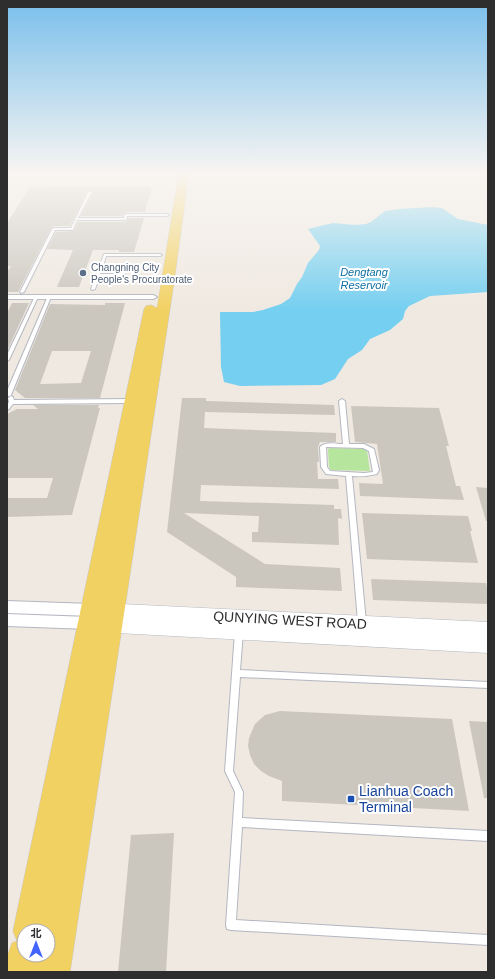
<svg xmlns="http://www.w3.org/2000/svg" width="495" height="979" viewBox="0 0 495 979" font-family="Helvetica,'Noto Sans SC',sans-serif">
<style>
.green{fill:#b6e59e}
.water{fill:#75cff0}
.building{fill:#cbc7bf;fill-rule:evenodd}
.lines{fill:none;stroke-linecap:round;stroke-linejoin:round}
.lane-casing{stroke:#b4b7c1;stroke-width:2}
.street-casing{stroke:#b4b7c1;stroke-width:2}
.secondary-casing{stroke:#b4b7c1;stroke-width:1}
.primary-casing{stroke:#c9c9c9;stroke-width:1}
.lane{fill:#fff;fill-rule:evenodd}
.street{fill:#fff;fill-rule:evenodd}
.secondary{fill:#fff;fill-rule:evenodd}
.primary{fill:#f2d163;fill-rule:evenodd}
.service-dot{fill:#5c6f8a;stroke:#fff;stroke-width:1.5}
.transit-dot{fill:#1a4fb4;stroke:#fff;stroke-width:1.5}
.labels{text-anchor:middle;stroke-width:4;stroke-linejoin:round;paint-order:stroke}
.far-service-label{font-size:10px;fill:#4e5e75;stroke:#fff;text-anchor:start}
.far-water-label{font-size:11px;font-style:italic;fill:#0d6fa3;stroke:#fff}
.near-street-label{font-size:14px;fill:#2e2e2e;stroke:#fff}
.near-transit-label{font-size:14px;fill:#164399;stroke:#fff;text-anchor:start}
</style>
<rect width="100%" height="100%" fill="#efe9e1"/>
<path class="green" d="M331,448L363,449L367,451L370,471L331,470L329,467L328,449Z"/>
<path class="water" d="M431,207L442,208L458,219L488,225V292L430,296L409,306L405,311L403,319L390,330L370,339L362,350L348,359L335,379L321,385L240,386L224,382L221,367L220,312H253L263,310L281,304L290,298L297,284L302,277L308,263L319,250L320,246L308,229L333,223L355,225L366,224L371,222L385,211L400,209Z"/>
<g class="building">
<path d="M134,186L152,187L145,212H126L123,214L122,216H81L93,193L91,190L87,191L70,226H54L51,228L18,292H7V272L11,266H7V223L30,187Z"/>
<path d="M128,218H144L134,252H119V250H93L79,287H57L73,250L47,249L56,232L74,231L78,222H125L128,220Z"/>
<path d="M12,303H29L7,351V313Z"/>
<path d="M105,303H125L100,398H25L15,390L50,304L105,305ZM52,351H91L81,383L40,384Z"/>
<path d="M182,398H206V401L334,405L335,415L205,412L204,428L336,433V442H320L318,447L319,462H317L318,479H338L339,489L201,485L200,501L334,505V509H341L342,519L338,518L339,545L252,542V532H258L259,516L184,513L265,564L340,568L342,591L236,587V577L167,532Z"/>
<path d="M33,405H99L98,408H100L72,515L7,517V498H47L53,478H7V414L17,409H38Z"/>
<path d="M351,406L439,408L449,446H446L456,486H460L464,500L360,496L359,483L383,484L377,444L355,442Z"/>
<path d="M476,487L488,488V521H486Z"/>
<path d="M362,513L468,516L472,531H470L478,563L367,559Z"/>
<path d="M371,579L486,583L488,592V604L373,600Z"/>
<path d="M280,711L452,719L469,811L282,801V781L269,776L261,771L254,764L250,755L248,746L249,738L255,724L265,715Z"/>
<path d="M469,721L488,722V798H484Z"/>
<path d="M174,833L166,972H118L131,835Z"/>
</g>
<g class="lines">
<g class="lane-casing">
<g id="lane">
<path d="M90,191L92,192L78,218H124V215L126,214H167L169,215L167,216H127V219L125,220H77L73,230H55L24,292L21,293L20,292L52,229L54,228H71L88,192Z"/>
<path d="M104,254H160L162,255L160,256H106L103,266H126L125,275L123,276H100L95,289L92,290L91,289ZM102,268H123L121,274H100Z"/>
<path d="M35,296L38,297L9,360L7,361V355Z"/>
<path d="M48,296L51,297L11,395L10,396H7V391Z"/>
<path d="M11,396L13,397L14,400L132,399L135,401L132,403L13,404L9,409L7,410V405L9,402L8,398Z"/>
<path d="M342,399L345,401L349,444H364L374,449L379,470L377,474C368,476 361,477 352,476L366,622L365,624L362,625L359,624L358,622L346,476L326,474L321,467L320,447C325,441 336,444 343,444L339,401ZM326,447L363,448L369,451L373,472L364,473L330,471L327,467Z"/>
<path d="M239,629L242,630L243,632L240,670L488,682V688L240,677L233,771L243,792L242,818L488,831V841L242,827L236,920L488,935V945L231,930L227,929L226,925L235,792L225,771L235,632L236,630Z"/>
</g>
</g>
<g class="street-casing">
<g id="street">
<path d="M7,295H153L157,297L153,299H7Z"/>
<path d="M7,601L92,604L97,606L99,610L97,614L92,616L7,613Z"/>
<path d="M7,614L89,617L94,619L96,623L94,627L89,629L7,626Z"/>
</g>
</g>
<g class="secondary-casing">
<path id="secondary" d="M101,603L488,622V653L99,632L92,630L89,624L92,618L95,617L91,611L94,605Z"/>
</g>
<g class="primary-casing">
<path id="primary" d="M179,173H189L174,282L70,972H7V957L12,943L17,941L13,931L144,309L146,306L151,305L157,308ZM24,931H48V955H24Z"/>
</g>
<use href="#lane" class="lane"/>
<use href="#street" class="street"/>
<use href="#secondary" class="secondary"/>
<use href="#primary" class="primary"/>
</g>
<linearGradient id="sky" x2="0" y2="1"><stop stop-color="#7abfeb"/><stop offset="0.56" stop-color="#f8f5f2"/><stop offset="1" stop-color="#f8f5f2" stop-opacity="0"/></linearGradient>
<rect width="495" height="310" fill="url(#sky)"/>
<circle class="service-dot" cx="83" cy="273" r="4"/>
<rect class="transit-dot" x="347" y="795" width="8" height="8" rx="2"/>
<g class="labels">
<g class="far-service-label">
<text x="91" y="271">Changning City<tspan x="91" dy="12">People's Procuratorate</tspan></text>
</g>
<g class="far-water-label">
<text x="364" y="276">Dengtang<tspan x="364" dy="13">Reservoir</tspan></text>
</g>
<g class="near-street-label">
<text transform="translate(290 620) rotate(3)" y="5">QUNYING WEST ROAD</text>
</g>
<g class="near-transit-label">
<text x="359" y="796">Lianhua Coach<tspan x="359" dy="16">Terminal</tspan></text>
</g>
</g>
<rect width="495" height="979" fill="none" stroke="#2e2e2e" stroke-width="16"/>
<g transform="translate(36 943)"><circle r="19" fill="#ffffff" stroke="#ababab"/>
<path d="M0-3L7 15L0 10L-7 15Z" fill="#4264fb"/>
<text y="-6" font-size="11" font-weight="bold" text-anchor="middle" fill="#2e2e2e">北</text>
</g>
</svg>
